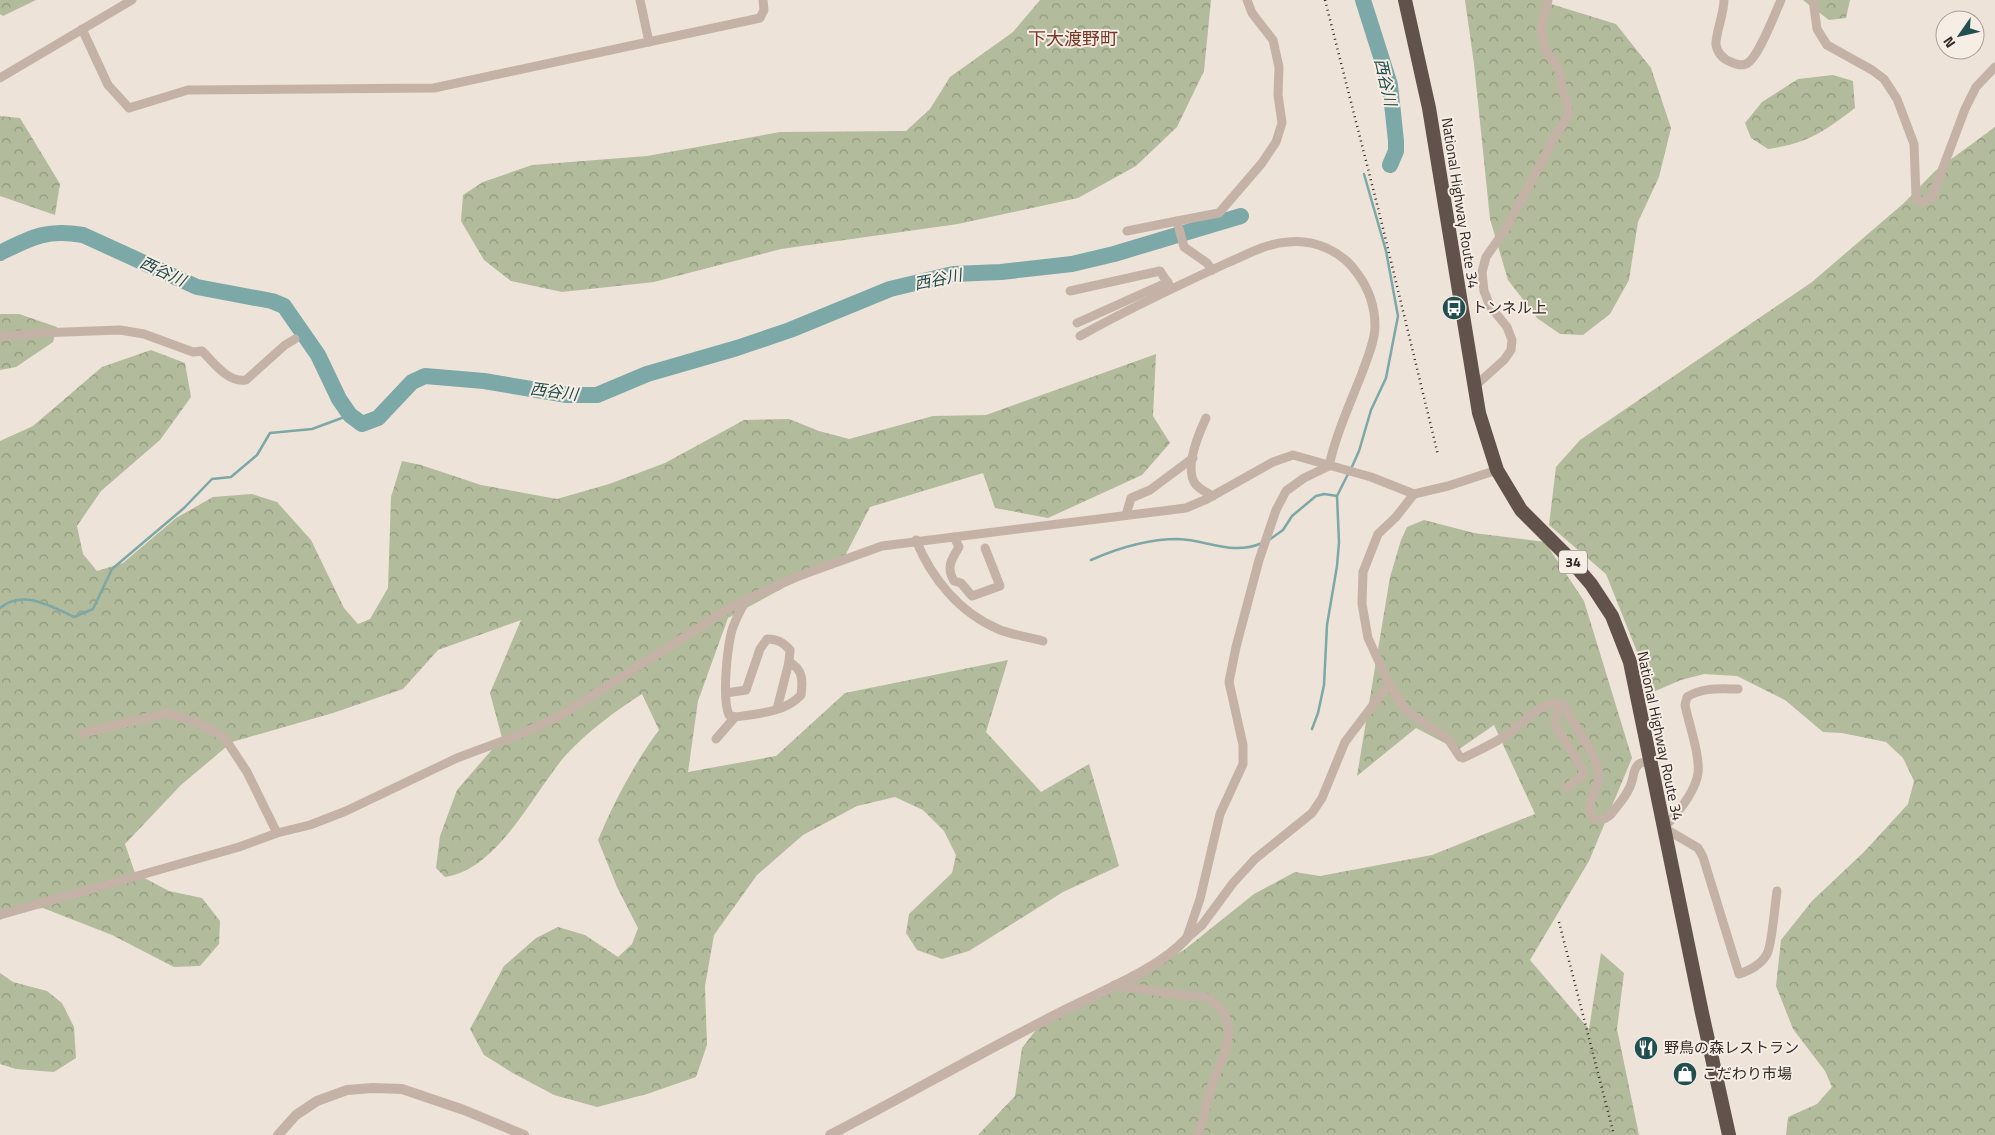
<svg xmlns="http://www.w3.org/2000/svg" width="1995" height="1135" viewBox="0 0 1995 1135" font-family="'Titillium Web','Noto Sans JP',sans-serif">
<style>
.forest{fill:url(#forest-crowns)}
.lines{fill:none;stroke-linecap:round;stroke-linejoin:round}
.stream{stroke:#7ca8a7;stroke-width:2.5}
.river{stroke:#7ca8a7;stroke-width:16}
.minor{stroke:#c4b2a7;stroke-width:9}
.tertiary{stroke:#c4b2a7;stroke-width:10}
.trunk{stroke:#62524c;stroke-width:14}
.rail{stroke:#322927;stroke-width:2.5;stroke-dasharray:1 4;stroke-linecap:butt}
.labels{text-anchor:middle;stroke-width:4;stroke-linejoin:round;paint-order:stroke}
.shield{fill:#f6ede5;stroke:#6d6460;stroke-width:1}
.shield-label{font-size:14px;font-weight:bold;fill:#322927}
.street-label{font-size:15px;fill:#322927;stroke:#f6ede5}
.poi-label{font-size:15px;fill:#322927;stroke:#f6ede5;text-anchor:start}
.water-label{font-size:16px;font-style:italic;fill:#214e4e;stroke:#f6ede5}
.quarter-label{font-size:18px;fill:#773729;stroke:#f6ede5}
</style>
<defs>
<pattern id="forest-crowns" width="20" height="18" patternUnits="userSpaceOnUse" patternTransform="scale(1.25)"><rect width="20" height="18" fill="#b2bb9b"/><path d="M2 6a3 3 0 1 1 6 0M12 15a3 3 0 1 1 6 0" fill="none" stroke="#91987e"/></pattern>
</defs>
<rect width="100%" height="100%" fill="#eee3d9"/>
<g class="forest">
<path d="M0,0H36L3,16L0,14Z"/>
<path d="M1040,0H1211L1204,71L1177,127L1136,166L1078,198L958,224L781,249L654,282L562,292L511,281L484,260L461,221L463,195L483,182L532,165L647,156L780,132L906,131L930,109L950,77L1013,32Z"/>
<path d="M1465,0H1549L1551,4L1616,24L1651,68L1671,128L1659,177L1638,222L1629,280L1610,314L1583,335L1560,334L1537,318L1508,280L1490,219L1474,64Z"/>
<path d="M1803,0H1850L1846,18L1829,20Z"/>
<path d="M1833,75L1853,81L1855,108C1823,132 1809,143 1768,149L1751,138L1745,123L1762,102L1798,79Z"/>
<path d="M0,116L20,118L60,184L55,215L0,196Z"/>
<path d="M1995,127V1135H1786L1788,1117L1817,1104L1832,1087L1825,1071L1793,1029L1776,986L1781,940L1812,901L1864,852L1908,804L1914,781L1903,758L1886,742L1842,733L1823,732L1785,700L1737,676L1704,674L1681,680L1653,692L1606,574L1549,525L1556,467L1580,440L1812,282L1904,203L1935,171Z"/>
<path d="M0,314H19L57,327L53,342L16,367L0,370Z"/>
<path d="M151,350L185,363L191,397L160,440L101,491L77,526L83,554L97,571L123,563L176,518L213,497L252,494L277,502L311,540L344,608L358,624L370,619L388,588L391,497L402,461L421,465L481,485L557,499L609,484L665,463L744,420L789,419L819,431L849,439L933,416L986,415L1156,354L1153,416L1170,443L1142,475L1048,518L995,508L983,473L870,507L842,562L785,587L728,618L698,701L688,772L776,756L845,693L1008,660L986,732L1041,792L1089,764L1119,866L1063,892L969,951L942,959L917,950L906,933L909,914L952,873L956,855L944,831L923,810L895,797L857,806L803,835L757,875L714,935L705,986L707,1045L696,1077L647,1094L597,1107L554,1095L511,1072L484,1055L470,1029L504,966L536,938L558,927L585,935L618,957L632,944L638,928L617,887L598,840C615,800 634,764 659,730L642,694C615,711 587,732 565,756C534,792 497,871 445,877L436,868L440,836L457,790L502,738L490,693L521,620L438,650L403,689L333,713L232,742L181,785L125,844L135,873L169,891L202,898L220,921L219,944L200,966L174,967L112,935L43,908L14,911L0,920V441L33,426L102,367Z"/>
<path d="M1424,520L1474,533L1545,542L1584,601L1632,758L1589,861L1530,960L1589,1029L1601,953L1624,973L1617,1029L1639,1135H978L1015,1096L1022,1048L1049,1013L1107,989L1184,950L1254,894L1295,872L1320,876L1432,855L1535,814L1494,725L1458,750L1416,728L1357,776L1390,577L1401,540L1407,527Z"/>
<path d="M0,973L13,982L47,991L62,1003L74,1027L76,1058L54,1072L16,1069L0,1064Z"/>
</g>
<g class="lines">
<g class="stream">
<path d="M1351,469L1359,451L1371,410L1386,378L1398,316L1386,251L1364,174"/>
<path d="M1269,540L1283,530L1292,516L1316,496L1324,494L1337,496"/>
<path d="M1091,560C1118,548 1148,539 1178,539C1208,540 1232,556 1262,543"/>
<path d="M0,608C23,589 51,606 74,617L93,609L112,569L184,508L212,479L231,477L257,455L270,433L312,429L350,415"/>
<path d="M1312,729L1318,713L1324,685L1327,625L1337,566L1339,542L1337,496L1348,474"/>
</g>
<g class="river">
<path d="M1363,0L1390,85L1396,141V151L1390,165"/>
<path d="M0,253C32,237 46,229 83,235L197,287L272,301L284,306L318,355L339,399L350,415L362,424L378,418L412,382L425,376L484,381L567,395H597L647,374L737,348L790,330L890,289L953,274L1001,272L1072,264L1114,254L1241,216"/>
</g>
<g class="minor">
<path d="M640,0L649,42"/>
<path d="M1724,0C1724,14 1715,35 1716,45C1718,54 1723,59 1731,62C1735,64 1741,66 1746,64C1758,59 1775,13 1781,0"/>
<path d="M1813,0L1817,29L1827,45L1872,70L1884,79L1897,99L1914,144L1916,195L1918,201L1924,202L1932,197L1965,109L1976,87L1995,67"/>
<path d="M82,29L108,85L129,108L188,90L434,88L760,18L764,10L763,0"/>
<path d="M0,78L132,0"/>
<path d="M1177,221L1219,213L1262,163L1276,142L1282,123L1278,95L1279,67L1273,40L1252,13L1247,0"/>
<path d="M1127,231L1177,221L1184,247L1207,263L1212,270"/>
<path d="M1070,291L1160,271L1171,288"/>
<path d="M1077,323L1168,282"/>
<path d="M1080,336C1128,309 1177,286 1227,263C1246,255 1267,243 1288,242C1314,239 1342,251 1357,273C1369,289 1375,306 1375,326C1375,341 1367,359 1362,373C1350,404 1336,434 1329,466"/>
<path d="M0,337L39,333L120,330L144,334L193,352L202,351C214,363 228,383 246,380L285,345L295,339"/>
<path d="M1474,387L1504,360L1511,350L1512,340L1507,327L1490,306L1484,291L1482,272L1486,257L1507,227L1553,140L1568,116V103L1562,90L1560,72L1545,49L1541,29L1548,0"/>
<path d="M1206,418C1199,433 1185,465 1194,482C1198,489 1206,492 1213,496"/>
<path d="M1126,515L1131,498L1150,490L1193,458"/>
<path d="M954,537L959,547C951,560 946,568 954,581L961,583L972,596L1000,586L985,548"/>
<path d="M916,540C931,578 960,613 998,629C1012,635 1028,637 1043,641"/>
<path d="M745,602C740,612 733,623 731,634C727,652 722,699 729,715L735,717C757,714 786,712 801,695C803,681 803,669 789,662L777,709"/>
<path d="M1389,684L1407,711L1448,739L1460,757L1463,758C1479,750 1496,743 1511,732C1525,722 1543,697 1563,705C1572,721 1599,759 1599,776C1599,788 1586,802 1591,813C1594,823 1606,820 1612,813C1619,804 1629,793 1632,781C1634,775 1633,769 1639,764C1642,762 1647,761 1650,760"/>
<path d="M1738,689C1721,689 1702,687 1687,697L1685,705C1689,725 1700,754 1698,773C1696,791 1675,816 1664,828L1698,848L1703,857L1739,974C1750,970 1761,965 1767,954C1772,945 1775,904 1777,891"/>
<path d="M726,693L746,690L760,649L767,639C777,639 783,642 790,650L789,662"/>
<path d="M1560,704L1555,720L1556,726L1583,770V775L1566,788"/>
<path d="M83,733L167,713L198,723L224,737L247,772L277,833"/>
<path d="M716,739L735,717"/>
<path d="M0,915L239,847L277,833L310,825L346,811L457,758L516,736L560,716L733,606L796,577L882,546L1186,508L1207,499L1273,462L1293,455L1371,477L1414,494L1448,486L1497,470"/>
<path d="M1187,937L1200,899L1220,814L1243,764V745L1229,682L1236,647L1259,560L1276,510L1286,491L1304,478L1329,466"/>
<path d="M1187,938L1202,925L1233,883L1255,859L1312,813L1322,798L1345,742L1389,684L1368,638L1362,604L1363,572L1378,534L1396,517L1414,494"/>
<path d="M1114,985L1189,996C1197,994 1208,997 1214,1003C1246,1027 1217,1064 1209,1094C1205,1108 1204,1122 1197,1135"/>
</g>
<g class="tertiary">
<path d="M278,1135L296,1115L317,1101L347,1090L373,1088L402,1089L464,1110L524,1135"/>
<path d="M830,1135C909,1094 987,1049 1067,1009C1104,990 1159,969 1187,938"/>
</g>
<path class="trunk" d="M1405,0L1429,108L1479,413L1497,470L1521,510L1567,556L1591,584L1612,616L1630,662L1702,1013L1729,1135"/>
<g class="rail">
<path d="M1325,0L1379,212L1438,455"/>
<path d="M1559,922L1614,1135"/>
</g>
</g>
<defs>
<g id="bus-disc" transform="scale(1.25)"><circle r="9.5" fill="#214e4e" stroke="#f6ede5"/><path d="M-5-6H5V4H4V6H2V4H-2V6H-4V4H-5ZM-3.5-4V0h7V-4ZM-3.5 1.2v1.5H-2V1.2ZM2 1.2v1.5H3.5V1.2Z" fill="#fff"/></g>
<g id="restaurant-disc" transform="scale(1.25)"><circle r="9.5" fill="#214e4e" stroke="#f6ede5"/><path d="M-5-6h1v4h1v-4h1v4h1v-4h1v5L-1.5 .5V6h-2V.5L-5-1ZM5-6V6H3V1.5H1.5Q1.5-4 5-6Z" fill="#fff"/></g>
<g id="shop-disc" transform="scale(1.25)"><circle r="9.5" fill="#214e4e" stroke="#f6ede5"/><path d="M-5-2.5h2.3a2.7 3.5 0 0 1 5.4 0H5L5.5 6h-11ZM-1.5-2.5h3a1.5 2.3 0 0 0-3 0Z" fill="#fff"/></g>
</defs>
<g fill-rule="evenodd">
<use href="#bus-disc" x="1454" y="308"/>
<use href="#restaurant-disc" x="1646" y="1048"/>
<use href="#shop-disc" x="1685" y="1074"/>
</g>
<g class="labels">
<rect class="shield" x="1559" y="550.5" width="28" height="23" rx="4"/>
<g class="shield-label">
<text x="1573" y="567">34</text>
</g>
<g class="street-label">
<text transform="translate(1460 203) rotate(81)" y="5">National Highway Route 34</text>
<text transform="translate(1660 736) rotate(78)" y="5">National Highway Route 34</text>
</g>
<g class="poi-label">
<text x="1472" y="313">トンネル上</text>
<text x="1664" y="1053">野鳥の森レストラン</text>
<text x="1702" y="1079">こだわり市場</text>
</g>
<g class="water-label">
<text transform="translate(1386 82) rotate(77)" y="6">西谷川</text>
<text transform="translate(163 271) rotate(25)" y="6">西谷川</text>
<text transform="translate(938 279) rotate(-11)" y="6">西谷川</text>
<text transform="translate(554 391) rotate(7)" y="6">西谷川</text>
</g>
<g class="quarter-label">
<text x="1073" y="45">下大渡野町</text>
</g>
</g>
<g transform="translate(1960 35) rotate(236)"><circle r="24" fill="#f6ede5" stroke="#a89f99"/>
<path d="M0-4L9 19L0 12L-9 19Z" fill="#214e4e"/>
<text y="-8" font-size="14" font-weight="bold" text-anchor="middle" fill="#322927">N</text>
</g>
</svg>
